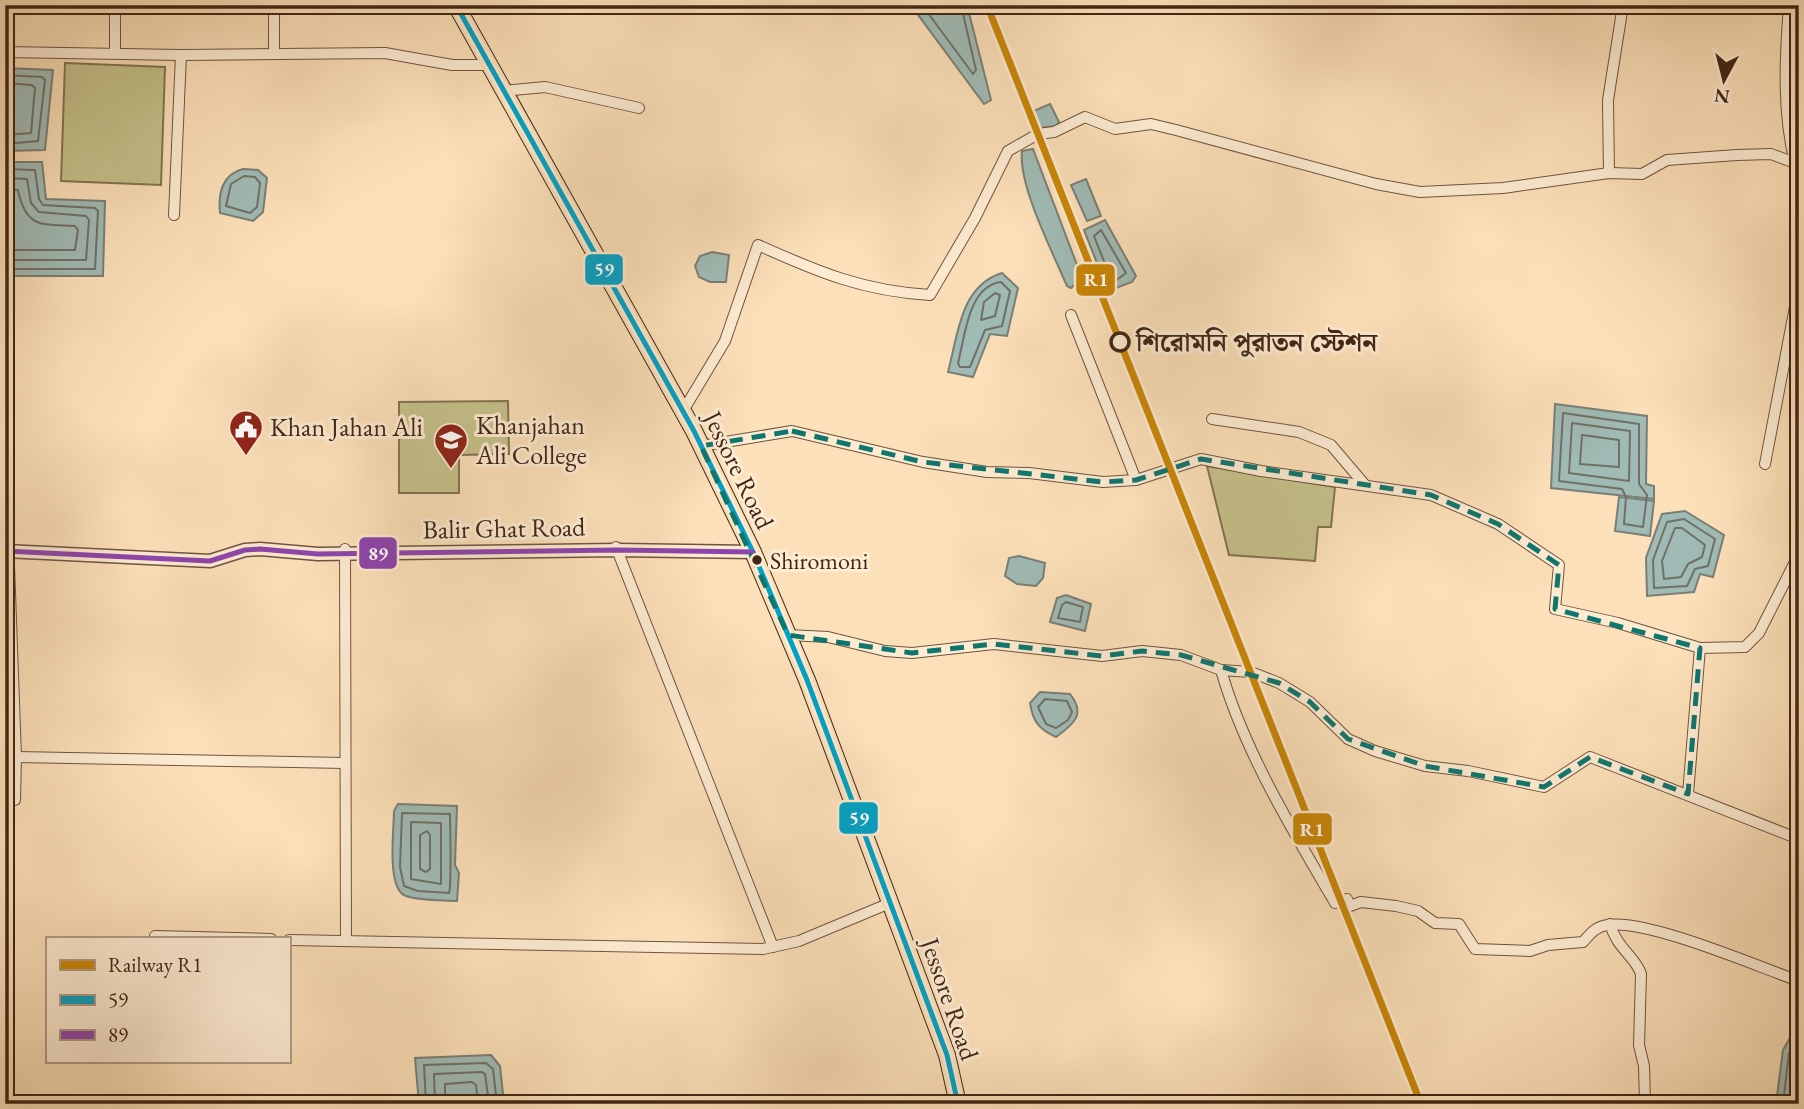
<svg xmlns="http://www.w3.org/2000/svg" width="1804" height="1109" viewBox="0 0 1804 1109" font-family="'EB Garamond','Noto Serif Bengali',serif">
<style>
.green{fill:#c5c18b;stroke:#837450;stroke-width:2}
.water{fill:#a0bbb6;stroke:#7a7f76;stroke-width:2}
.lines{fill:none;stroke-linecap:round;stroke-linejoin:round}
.shore{stroke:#707066;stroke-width:2}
.minor-casing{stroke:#70543f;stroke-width:12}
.tertiary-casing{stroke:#70543f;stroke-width:15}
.trunk-casing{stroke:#412616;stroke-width:18}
.minor{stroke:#fdebd2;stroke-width:10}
.tertiary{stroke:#fdebd2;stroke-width:12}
.trunk{stroke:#fce0b9;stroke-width:16}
.bus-1-casing{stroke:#fdebd2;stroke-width:10}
.bus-2-casing{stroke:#fdebd2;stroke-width:10}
.bus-1{stroke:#03a2c5;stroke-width:5}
.bus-2{stroke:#8e44ad;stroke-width:5}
.rail-1-casing{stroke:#fdebd2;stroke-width:12}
.rail-1{stroke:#ca8606;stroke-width:7}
.marked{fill:none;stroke:#0f766e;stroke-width:5;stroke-dasharray:14 9;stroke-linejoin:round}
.stop-dot{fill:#fdebd2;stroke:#412616;stroke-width:3.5}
.bus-dot{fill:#412616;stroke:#fdebd2;stroke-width:2.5}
.labels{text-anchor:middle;stroke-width:6;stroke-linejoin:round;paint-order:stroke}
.bus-label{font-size:24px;fill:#412616;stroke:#fdebd2;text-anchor:start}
.stop-label{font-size:26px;font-weight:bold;fill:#412616;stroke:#fdebd2;text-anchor:start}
.poi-label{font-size:26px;fill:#412616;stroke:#fdebd2;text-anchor:start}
.street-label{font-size:26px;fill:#412616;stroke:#fdebd2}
.line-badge{stroke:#fdebd2;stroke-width:2.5}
.badge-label{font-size:19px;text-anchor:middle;font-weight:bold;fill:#fff}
</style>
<rect width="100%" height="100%" fill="#fce0b9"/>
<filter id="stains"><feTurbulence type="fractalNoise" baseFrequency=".00286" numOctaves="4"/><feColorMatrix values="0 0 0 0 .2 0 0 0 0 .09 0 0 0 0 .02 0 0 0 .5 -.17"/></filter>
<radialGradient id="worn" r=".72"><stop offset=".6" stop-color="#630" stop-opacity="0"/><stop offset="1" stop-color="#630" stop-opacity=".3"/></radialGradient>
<g class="green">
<path d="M65,63L165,67L161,185L61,181Z"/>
<path d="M508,401L509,454L459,455V493H399V402Z"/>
<path d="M1207,466L1335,487L1331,527H1318L1315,561L1229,555Z"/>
</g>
<g class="water">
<path d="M915,5H967L991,100L984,104L916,12Z"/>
<path d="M5,68L53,70L45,150L5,151Z"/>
<path d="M1050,104L1059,122L1056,126L1039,128L1031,112Z"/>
<path d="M1033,149L1082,278L1071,288L1067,286C1053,253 1018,185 1022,151Z"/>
<path d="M5,162H42L46,199L105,201L103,276H7Z"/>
<path d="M243,169L258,170L267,178L263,212L253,221L220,213C218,194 222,174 243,169Z"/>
<path d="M1086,179L1101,216L1087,221L1071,185Z"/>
<path d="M1105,220L1136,276L1132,282L1108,291L1084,230Z"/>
<path d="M712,252L729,255L726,282H710L699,277L695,266L700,256Z"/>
<path d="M1002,273L1018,288L1007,336L990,334L973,377L948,372C958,335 960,286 1002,273Z"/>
<path d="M1555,404L1647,416L1646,484L1654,486V499L1551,488Z"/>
<path d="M1619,497L1654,501L1650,536L1615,531Z"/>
<path d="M1685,511L1724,535L1713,577L1700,574L1694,592L1647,596L1646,558L1662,514Z"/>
<path d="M1019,556L1045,563L1043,578L1036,586L1017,584L1005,576L1009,558Z"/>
<path d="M1066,595L1091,604L1085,631L1050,622L1057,598Z"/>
<path d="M1040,692L1070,694C1086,714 1074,724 1056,737C1039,729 1033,722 1030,703Z"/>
<path d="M398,804L457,806L455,865L459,873L457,901C441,900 421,901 406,896C386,889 394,830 394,811Z"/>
<path d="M1799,1022V1104H1776L1783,1050Z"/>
<path d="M491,1055L500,1066L504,1104H419L415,1058Z"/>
</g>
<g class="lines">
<g class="shore">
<path d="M922,5L973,74L976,70L961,5"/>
<path d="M5,75L42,77L45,80L38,141L5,144"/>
<path d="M5,83L32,85L35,88L31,133L5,135"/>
<path d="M5,169L35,170L39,199L43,205L95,208L98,211L95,269H5"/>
<path d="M244,176L255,177L260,183L257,207L250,213L226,206L231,184Z"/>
<path d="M5,178L27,179L31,203L39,212L86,216L89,220L86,260H5"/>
<path d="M5,189L18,190C26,228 40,224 75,226L78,230L75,250H5"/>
<path d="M1101,230L1126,273L1115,281L1111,279L1094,236Z"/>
<path d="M1001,282L1010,291L1002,326L985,330L970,367H960L958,363C965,337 968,286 1001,282Z"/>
<path d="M995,293L1000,295L995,316L981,320L984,302Z"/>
<path d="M1563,413L1639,424V484L1647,495L1643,527L1624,524L1626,497L1622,489L1559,481Z"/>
<path d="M1572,423L1630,431L1629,481L1569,473Z"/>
<path d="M1582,435L1619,440V467L1580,464Z"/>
<path d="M1684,519L1715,539L1708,566L1695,569L1687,586L1654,588L1653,560L1667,522Z"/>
<path d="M1675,528H1682L1705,545L1702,557L1688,564L1681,577L1664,579L1662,561Z"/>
<path d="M1066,602L1083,607L1080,622L1058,618L1062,605Z"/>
<path d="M1045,699L1067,701L1072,712L1068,720L1056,728L1046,724L1038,707Z"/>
<path d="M402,813L450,814C450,827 452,884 449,893L418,891L404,886L400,867Z"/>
<path d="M411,822L441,823V884L411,879Z"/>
<path d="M427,831L430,835V869L426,872L420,869V835Z"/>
<path d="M426,1104L424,1065L486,1063L493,1069L497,1104"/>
<path d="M435,1104L434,1074L482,1072L485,1074L489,1104"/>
<path d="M445,1104V1084L472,1082L476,1085L478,1104"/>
<path d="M1783,1104L1789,1053L1799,1036"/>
</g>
<g class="minor-casing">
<g id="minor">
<path d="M1789,5C1785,58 1782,111 1795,163L1799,164"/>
<path d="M5,52L181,55L385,53L452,65H489"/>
<path d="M115,52V5"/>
<path d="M274,52V5"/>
<path d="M503,91L545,87L639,108"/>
<path d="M1609,173L1608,100L1623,5"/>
<path d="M174,215L181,55"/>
<path d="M1071,315L1136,480"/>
<path d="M683,411L725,341L758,245C818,272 863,291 930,295L975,218L1008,151L1038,134L1054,132L1085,117L1115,129L1151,124L1176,130L1376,184L1420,192L1503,188L1609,173L1642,174L1667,160L1737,155L1771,154L1795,163L1798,291L1765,464"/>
<path d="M1212,419L1299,432L1331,445L1365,485"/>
<path d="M701,446L792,431L923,462L987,472L1029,473L1103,482L1136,480L1201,459L1261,471L1431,495L1498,524L1559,565L1555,609L1618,623L1700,648L1688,794"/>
<path d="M5,455L16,757"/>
<path d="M616,547L773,947"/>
<path d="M345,549L346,941"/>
<path d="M788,635L828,637L885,651L912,653L994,644L1102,656L1142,651L1181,655L1221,670L1251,672L1279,683L1310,702L1348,739L1375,751L1425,766L1468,771L1544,787L1590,757L1799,839"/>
<path d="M1700,648L1745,647L1759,633L1799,554"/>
<path d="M1221,670C1244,751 1293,831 1335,903L1347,899L1350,906L1361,902L1396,906L1418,911L1435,923L1459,924L1475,949L1530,951L1548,945L1583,942C1590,934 1596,926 1608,925C1648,919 1756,966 1799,981"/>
<path d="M5,800H15L16,757L345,763"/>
<path d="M1610,924C1617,949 1636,957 1641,974L1639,1045L1644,1066L1645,1104"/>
<path d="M155,936L271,939"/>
<path d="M289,940L763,949L799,941L890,903"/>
</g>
</g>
<g class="tertiary-casing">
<path id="tertiary" d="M5,551L210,561L245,550L260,549L318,554L617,550L753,552"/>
</g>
<g class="trunk-casing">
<path id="trunk" d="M456,5L694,431L753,552L807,680L947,1055L958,1104"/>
</g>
<use href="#minor" class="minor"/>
<use href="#tertiary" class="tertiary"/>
<use href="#trunk" class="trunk"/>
<g class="bus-1-casing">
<path id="bus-1" d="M456,5L694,431L753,552L807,680L947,1055L958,1104"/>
</g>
<g class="bus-2-casing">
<path id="bus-2" d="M5,551L210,561L245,550L260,549L318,554L617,550L753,552"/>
</g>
<use href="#bus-1" class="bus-1"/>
<use href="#bus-2" class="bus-2"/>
<g class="rail-1-casing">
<path id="rail-1" d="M987,5L1421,1104"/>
</g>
<use href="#rail-1" class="rail-1"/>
</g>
<path class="marked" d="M792,431L923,462L1103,482L1136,480L1201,459L1431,495L1498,524L1559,565L1555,609L1700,648L1688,794L1590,757L1544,787L1425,766L1348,739L1310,702L1279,683L1181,655L1142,651L1102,656L994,644L912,653L788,635L701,446Z"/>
<defs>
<g id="civic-pin" transform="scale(1.75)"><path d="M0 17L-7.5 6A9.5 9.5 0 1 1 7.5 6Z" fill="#8f2418" stroke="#fdebd2"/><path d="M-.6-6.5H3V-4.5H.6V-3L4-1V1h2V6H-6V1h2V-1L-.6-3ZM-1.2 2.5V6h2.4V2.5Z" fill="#fff"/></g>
<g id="university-pin" transform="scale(1.75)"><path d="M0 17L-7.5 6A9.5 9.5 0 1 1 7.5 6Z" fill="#8f2418" stroke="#fdebd2"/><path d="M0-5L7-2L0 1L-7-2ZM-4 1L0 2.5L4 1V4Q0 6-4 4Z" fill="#fff"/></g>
</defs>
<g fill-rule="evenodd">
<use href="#civic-pin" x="246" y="427"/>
<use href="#university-pin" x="451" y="440"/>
</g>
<circle class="stop-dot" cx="1120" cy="342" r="9"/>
<circle class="bus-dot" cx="757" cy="560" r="6"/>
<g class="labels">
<g class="bus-label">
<text x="770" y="569">Shiromoni</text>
</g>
<g class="stop-label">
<text x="1136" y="351">শিরোমনি পুরাতন স্টেশন</text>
</g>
<g class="poi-label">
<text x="476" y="434">Khanjahan<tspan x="476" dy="30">Ali College</tspan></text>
<text x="270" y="436">Khan Jahan Ali</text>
</g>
<g class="street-label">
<text transform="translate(739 470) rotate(64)" y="9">Jessore Road</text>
<text transform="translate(504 528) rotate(-1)" y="9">Balir Ghat Road</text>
<text transform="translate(950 999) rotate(71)" y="9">Jessore Road</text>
</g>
</g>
<g class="line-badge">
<rect x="584" y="253" width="40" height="33" rx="7" fill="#03a2c5"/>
<rect x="1075" y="263" width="41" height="34" rx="7" fill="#ca8606"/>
<rect x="358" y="536" width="40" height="34" rx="7" fill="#8e44ad"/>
<rect x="838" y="801" width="41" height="34" rx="7" fill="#03a2c5"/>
<rect x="1292" y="812" width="41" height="34" rx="7" fill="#ca8606"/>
</g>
<g class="badge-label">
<text x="604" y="276">59</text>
<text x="1096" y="286">R1</text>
<text x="378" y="560">89</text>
<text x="859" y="825">59</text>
<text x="1312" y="836">R1</text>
</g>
<rect width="1804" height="1109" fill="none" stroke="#fce0b9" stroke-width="28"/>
<rect x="7" y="7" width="1790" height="1095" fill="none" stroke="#412616" stroke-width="3.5"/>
<rect x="14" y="14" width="1776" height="1081" fill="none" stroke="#412616" stroke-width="2"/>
<rect x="46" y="937" width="245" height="126" fill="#fdebd2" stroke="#b29c87" stroke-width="2"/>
<rect x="60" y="960" width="35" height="10" fill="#ca8606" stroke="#b29c87" stroke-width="2"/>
<text x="108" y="972" font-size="21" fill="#412616">Railway R1</text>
<rect x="60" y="995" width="35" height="10" fill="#03a2c5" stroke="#b29c87" stroke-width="2"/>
<text x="108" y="1007" font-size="21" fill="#412616">59</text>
<rect x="60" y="1030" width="35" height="10" fill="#8e44ad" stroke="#b29c87" stroke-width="2"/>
<text x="108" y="1042" font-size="21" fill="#412616">89</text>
<g transform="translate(1724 80) rotate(187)" stroke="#fdebd2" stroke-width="5" paint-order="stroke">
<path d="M0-5L12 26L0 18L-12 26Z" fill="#412616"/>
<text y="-10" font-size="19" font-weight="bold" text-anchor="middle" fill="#412616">N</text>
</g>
<rect width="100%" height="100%" filter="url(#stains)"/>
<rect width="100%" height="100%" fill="url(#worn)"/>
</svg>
